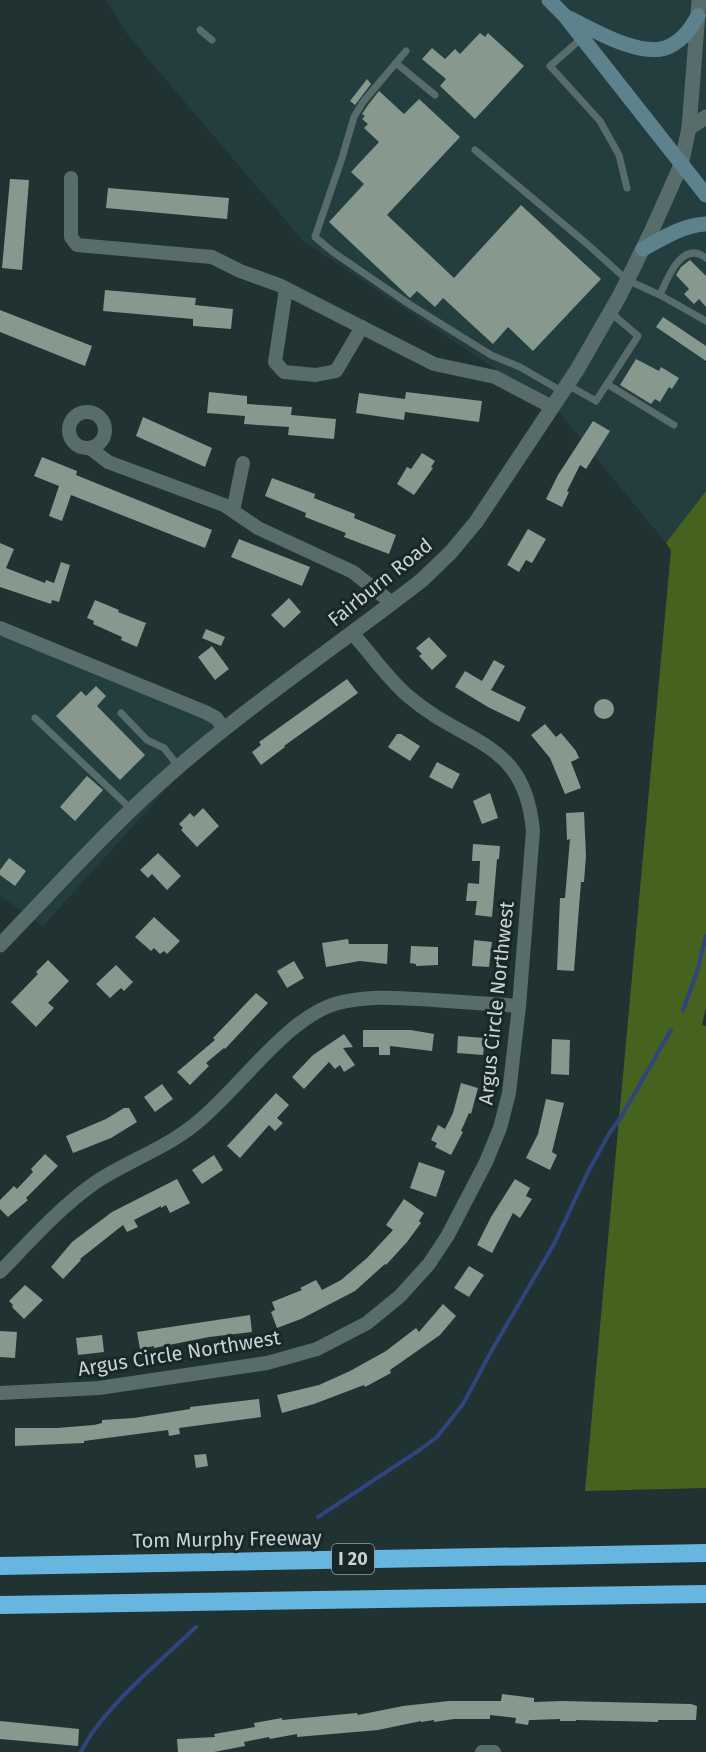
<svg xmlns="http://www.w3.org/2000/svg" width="706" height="1752" viewBox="0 0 706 1752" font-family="'Fira Sans',sans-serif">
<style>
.built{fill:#243e3f}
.forest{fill:#45631f}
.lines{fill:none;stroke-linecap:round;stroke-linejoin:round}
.stream{stroke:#30447e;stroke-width:4}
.building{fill:#87988f}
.service{stroke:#596c6c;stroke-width:7}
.minor{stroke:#596c6c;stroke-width:14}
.tertiary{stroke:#596c6c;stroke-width:15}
.secondary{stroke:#5d828e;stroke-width:15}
.motorway{stroke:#66b6df;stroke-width:18}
.labels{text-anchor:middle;stroke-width:6;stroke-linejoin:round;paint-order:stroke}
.shield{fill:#182829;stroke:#94a0a1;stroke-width:1.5}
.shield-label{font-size:18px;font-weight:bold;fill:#c9d3d4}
.street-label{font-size:20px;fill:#c9d3d4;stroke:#182829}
</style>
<rect width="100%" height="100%" fill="#213232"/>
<g class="built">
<path d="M106,0H706V491L666,543L557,410L303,241L127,34Z"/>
<path d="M0,624L225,724L43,926L0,896Z"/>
</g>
<path class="forest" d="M706,491V1008L702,1025L706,1026V1488L585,1491L671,550L666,543Z"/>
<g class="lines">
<g class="stream">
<path d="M683,1010L697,972L706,936"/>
<path d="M318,1517L421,1449L437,1437L463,1404L492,1350L554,1244L589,1170L609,1134L621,1117L671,1030"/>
<path d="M81,1752C101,1709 162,1660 196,1627"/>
</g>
</g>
<g class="building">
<path d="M480,33L485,37L488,33L524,66L475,119L440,86L446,79L422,59L432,48L445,59L455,49L460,54Z"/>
<path d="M367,79L371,84L355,105L350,101Z"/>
<path d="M379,91L404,114L419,99L460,137L387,215L454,278L521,205L601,279L533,351L508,327L493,344L443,298L435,307L417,291L410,298L329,222L364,184L351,172L379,142L364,128L368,124L362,119L365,116L362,114L368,105Z"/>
<path d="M10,179L29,180L22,270L2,268Z"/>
<path d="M108,188L229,198L227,219L106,208Z"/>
<path d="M690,260L706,276V307L699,299L694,304L684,294L689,289L676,275L681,267Z"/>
<path d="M105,290L196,298L195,305L233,309L231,329L193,326V319L103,311Z"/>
<path d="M0,310L92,346L85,366L0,332Z"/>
<path d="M663,317L706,346V361L656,327Z"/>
<path d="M636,359L659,371L661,367L679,378L672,389L669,387L660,402L655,399L651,404L620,385Z"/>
<path d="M209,392L247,396V404L292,407L291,415L336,419L334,439L288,435L289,427L244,424L245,416L207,413Z"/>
<path d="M406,392L482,401L479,422L405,412L404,420L356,413L359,393L405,399Z"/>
<path d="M143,417L212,448L205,467L136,436Z"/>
<path d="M593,421L610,431L586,469L580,465L567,491L569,492L562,507L546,499L558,475Z"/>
<path d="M422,453L435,461L431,467L433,468L414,495L397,484L407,467L411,469Z"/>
<path d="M42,457L77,471L76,475L212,530L205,548L71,495L62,521L49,516L59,486L34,476Z"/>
<path d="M272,478L315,494L314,498L355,514L354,518L396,535L389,554L344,537L346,533L305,517L306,513L265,496Z"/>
<path d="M528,529L546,539L532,563L526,560L519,572L507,565Z"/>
<path d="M239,539L310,567L302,586L231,557Z"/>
<path d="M0,543L14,549L6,568L45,583L46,580L54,583L61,562L70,565L59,602L52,600L51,604L0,587Z"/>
<path d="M289,598L301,612L284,628L271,615Z"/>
<path d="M95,600L119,610L118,612L146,623L137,647L121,640L122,637L93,624L94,621L87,618Z"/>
<path d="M206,629L225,637L221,646L202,638Z"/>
<path d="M429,637L447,656L432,670L419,656L422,654L416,648Z"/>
<path d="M212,646L229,669L215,680L198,657Z"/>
<path d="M494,660L505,666L491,690L526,707L519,722L488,707L455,687L465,671L482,681Z"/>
<path d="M347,679L358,693L284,746L285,747L261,765L252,752L261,745L259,742Z"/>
<path d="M96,686L106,696L97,706L145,755L120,780L56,716L81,691L86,696Z"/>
<circle cx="604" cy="709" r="10"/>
<path d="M545,724L556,737L561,733L576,751L579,758L571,762L581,788L565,794L550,758L531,735Z"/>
<path d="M397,734H401L420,746L410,761L388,747Z"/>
<path d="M437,762L460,774L452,789L429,777Z"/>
<path d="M87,776L103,790L75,821L60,807Z"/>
<path d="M490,793L498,818L482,824L473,801Z"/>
<path d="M203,808L219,826L197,847L181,830L183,828L179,824L190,813L194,817Z"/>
<path d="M584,812L586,856L584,882H581L574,971L557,970L560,898H565L570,839L567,840L566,813Z"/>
<path d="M473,844L500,846L499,859H497L492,917L475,915L477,901H466L468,883L479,884L480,861H472Z"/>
<path d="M158,853L181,876L167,890L152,874L148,878L140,870Z"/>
<path d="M9,858L26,871L15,886L0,875V870Z"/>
<path d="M154,917L180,941L167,954L164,951L160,954L154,948L151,951L135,937Z"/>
<path d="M348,939L349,944H388L387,964L360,961L326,967L322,943Z"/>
<path d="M474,940L492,942L489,967L472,966Z"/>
<path d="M411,946L438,947V965L416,966V964L410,963Z"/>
<path d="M48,960L69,981L48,1003L54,1008L36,1027L11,1002L38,974L36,972Z"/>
<path d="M294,961L304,978L287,988L277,971Z"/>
<path d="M116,965L133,982L124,991L121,988L110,998L96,984Z"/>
<path d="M256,993L268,1003L225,1049L224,1048L206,1063L209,1066L190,1085L177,1072L215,1040L213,1038Z"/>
<path d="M363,1030H411L434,1034L432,1051L390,1046V1055H379V1047H363Z"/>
<path d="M344,1034L353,1047L343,1048L355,1065L344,1072L340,1065L335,1069L329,1062L304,1089L292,1077L313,1055Z"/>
<path d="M458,1036L485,1038L483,1055L457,1053Z"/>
<path d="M552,1039L570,1040L569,1075L551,1074Z"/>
<path d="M461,1083L478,1088L471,1114L469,1113L461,1131L463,1132L451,1155L435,1147L437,1143L431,1140L438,1125L445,1129L453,1113Z"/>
<path d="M162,1084L173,1099L155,1112L144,1097Z"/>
<path d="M276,1093L289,1105L277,1118L283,1123L275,1131L269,1125L240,1158L227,1146Z"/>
<path d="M546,1099L564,1103L552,1152L557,1155L550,1170L526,1158L538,1134Z"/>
<path d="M124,1108H129L137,1122L111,1138L73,1153L66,1136L106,1119Z"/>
<path d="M45,1154L58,1166L26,1198L28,1200L8,1217L0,1209V1200L14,1186L17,1189L33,1172L31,1169Z"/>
<path d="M214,1155L223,1170L202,1184L192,1170Z"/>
<path d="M419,1162L445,1171L436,1197L410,1188Z"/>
<path d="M177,1179L190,1203L170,1213L166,1205L161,1208V1206L134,1220L138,1227L127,1232L123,1225L80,1259L81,1260L63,1279L51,1267L72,1242L112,1212Z"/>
<path d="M515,1179L530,1188L526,1196L532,1199L520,1218L513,1213L492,1253L477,1245L491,1217Z"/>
<path d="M404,1199L424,1213L419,1221L421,1223L407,1242L386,1265L385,1264L355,1291L301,1319L277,1328L271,1312L275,1310L272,1302L302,1290L300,1288L316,1280L322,1290L341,1280L367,1258L393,1230L386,1225Z"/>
<path d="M469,1266L484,1275L469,1297L454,1288Z"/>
<path d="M25,1285L43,1300L24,1319L12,1307L13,1305L9,1301Z"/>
<path d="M443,1304L456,1316L440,1335L390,1370L391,1373L365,1387L364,1385L314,1404L282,1413L277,1395L319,1385L350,1371L386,1351L416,1328L419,1332Z"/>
<path d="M250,1315L252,1332L209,1337L154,1348V1346L140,1349L137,1332Z"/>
<path d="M0,1331L17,1332L15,1358L0,1357Z"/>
<path d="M102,1335L104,1352L78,1355L76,1338Z"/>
<path d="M259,1399L261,1417L179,1428L180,1434L169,1436L168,1430L84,1441V1443L15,1446V1428H57L94,1425L102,1423V1420L134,1418L190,1409V1407Z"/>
<path d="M206,1454L208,1466L196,1468L194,1455Z"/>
<path d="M502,1694L534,1698V1702L562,1701L691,1704L697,1706L696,1720H658V1722L576,1720V1721H560V1719L532,1720H529L528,1725L515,1723L516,1718L490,1715V1719H454L434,1722V1720L421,1722V1721L378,1730L297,1737V1734L270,1739L269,1737L244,1742L245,1746L214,1752H178L177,1739L215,1737L214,1734L255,1727L254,1723L282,1718V1720L357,1713L358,1715L403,1706L449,1701H501Z"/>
<path d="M0,1721L79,1729L78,1746L0,1739Z"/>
</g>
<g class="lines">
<g class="service">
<path d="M200,30L212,40"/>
<path d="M582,38L550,66L600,121L619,155L627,188"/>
<path d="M406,51L363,102L354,117L342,158L315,237L333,252L409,304L491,355L520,367L563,392"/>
<path d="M396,63L435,95"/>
<path d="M475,150L586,243L627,280L660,295L706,321"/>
<path d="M660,295C667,279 682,239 706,258"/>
<path d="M607,384L674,425"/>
<path d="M568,385L596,401L638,336L610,312"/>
<path d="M121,713L147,740L164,748L178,766"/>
<path d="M35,718L131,809"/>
</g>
<g class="minor">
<path d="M71,178V237L77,245L212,257L240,271L279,285L434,364L495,377L552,407"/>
<path d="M286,289L275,362L284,372L316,375L336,371L362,327"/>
<circle cx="87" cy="430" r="18"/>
<path d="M90,448L108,462L224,505L258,528L353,572L392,603"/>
<path d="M233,511L243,463"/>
<path d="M0,628L205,712L216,718L224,728"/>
<path d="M0,1272C31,1240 60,1207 96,1182C128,1161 164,1149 194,1125C237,1092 287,1016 338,1003C371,995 400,998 433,1000C461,1002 490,1004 519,1006"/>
<path d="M0,1393L99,1388L267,1363L317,1349L367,1323L400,1296L429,1264L448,1235L486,1162L500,1128L509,1093L519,1006L533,831C525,739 466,746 408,696C388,679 371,654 353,634"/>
<path d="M482,1752H494"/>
</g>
<g class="tertiary">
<path d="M689,128L706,117"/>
<path d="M0,945C58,885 114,822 177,768C255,701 341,643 422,580L451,552L476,522L577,370L620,295L652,230L681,165L689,128L699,0"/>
</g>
<g class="secondary">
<path d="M549,0L565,16L706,195"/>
<path d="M569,18C594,30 643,60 670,46C684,39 691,28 698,16"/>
<path d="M643,249C663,238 683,225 706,224"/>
</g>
<g class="motorway">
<path d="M0,1566L706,1553"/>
<path d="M0,1605L706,1594"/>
</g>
</g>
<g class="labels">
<rect class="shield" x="332" y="1544" width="42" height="30" rx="4.5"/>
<g class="shield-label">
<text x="353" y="1565">I 20</text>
</g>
<g class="street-label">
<text transform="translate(380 582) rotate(-39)" y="7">Fairburn Road</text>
<text transform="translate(496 1003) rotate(-84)" y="7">Argus Circle Northwest</text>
<text transform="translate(179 1353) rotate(-9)" y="7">Argus Circle Northwest</text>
<text transform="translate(227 1539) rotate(-1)" y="7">Tom Murphy Freeway</text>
</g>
</g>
</svg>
